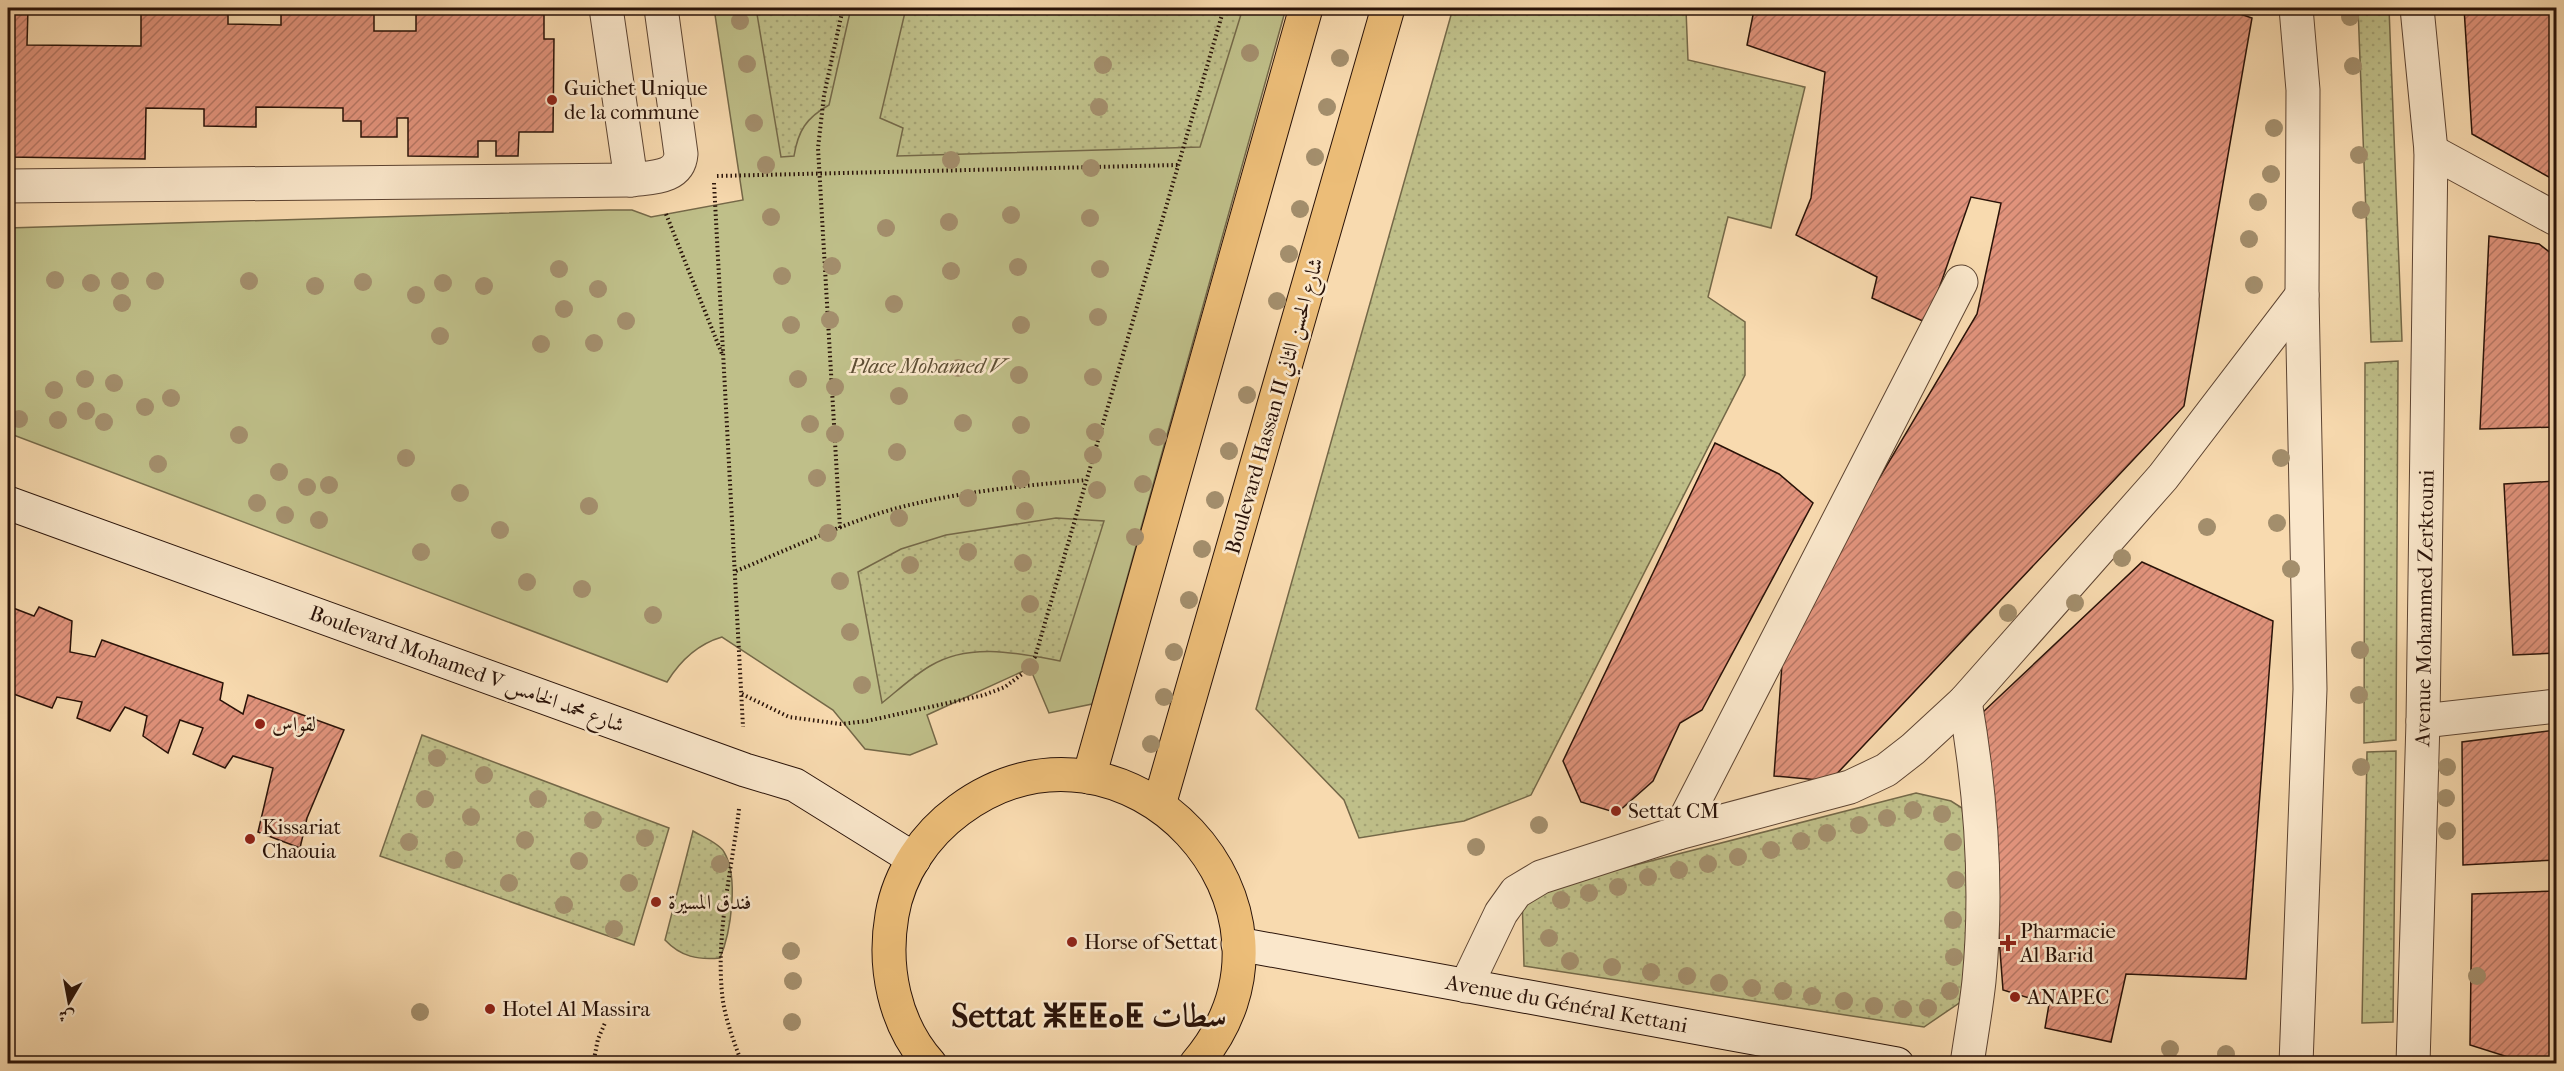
<svg xmlns="http://www.w3.org/2000/svg" width="2564" height="1071" viewBox="0 0 2564 1071" font-family="'IM FELL French Canon',Amiri,'Noto Sans Tifinagh',serif">
<style>
.green{fill:#bfbf89;stroke:#746848;stroke-width:1.5}
.garden{fill:url(#garden-dots);stroke:#746848;stroke-width:1.5}
.building{fill:url(#building-hatch);stroke:#291208;stroke-width:1.5}
.lines{fill:none;stroke-linecap:round;stroke-linejoin:round}
.street-casing{stroke:#5d4432;stroke-width:35}
.secondary-casing{stroke:#291208;stroke-width:35}
.primary-casing{stroke:#291208;stroke-width:35}
.path{stroke:#291208;stroke-width:4;stroke-dasharray:1.5 3;stroke-linecap:butt}
.street{stroke:#fae7cb;stroke-width:33}
.secondary{stroke:#fae7cb;stroke-width:33}
.primary{stroke:#ecbd78;stroke-width:33}
.tree{fill:#a38e6c}
.poi-dot{fill:#8f2418;stroke:#fae7cb;stroke-width:2}
.labels{text-anchor:middle;stroke-width:5;stroke-linejoin:round;paint-order:stroke}
.poi-label{font-size:21px;fill:#291208;stroke:#fae7cb;text-anchor:start}
.park-label{font-size:21px;font-style:italic;fill:#5e4f35;stroke:#fae7cb}
.street-label{font-size:21px;fill:#291208;stroke:#fae7cb}
.town-label{font-size:33px;font-weight:bold;fill:#291208;stroke:#fae7cb}
</style>
<defs>
<pattern id="garden-dots" width="8" height="8" patternUnits="userSpaceOnUse" patternTransform="scale(1.5)"><rect width="8" height="8" fill="#bfbf89"/><path d="M2 2h.1M6 6h.1" fill="none" stroke="#a4a375" stroke-width="1.8" stroke-linecap="round"/></pattern>
<pattern id="building-hatch" width="6" height="6" patternUnits="userSpaceOnUse" patternTransform="scale(1.5)"><rect width="6" height="6" fill="#e1937c"/><path d="M-1 1l2-2M0 6l6-6M5 7l2-2" fill="none" stroke="#b67764"/></pattern>
</defs>
<rect width="100%" height="100%" fill="#f8daaf"/>
<filter id="stains"><feTurbulence type="fractalNoise" baseFrequency=".00333" numOctaves="4"/><feColorMatrix values="0 0 0 0 .2 0 0 0 0 .09 0 0 0 0 .02 0 0 0 .5 -.17"/></filter>
<radialGradient id="worn" r=".72"><stop offset=".6" stop-color="#630" stop-opacity="0"/><stop offset="1" stop-color="#630" stop-opacity=".3"/></radialGradient>
<path class="green" d="M714,8H1286L1092,704L1049,713L1030,668L927,715L937,744L910,755L865,749L833,710L722,637C698,644 680,661 667,682L8,433V228L609,210H632L651,217L743,200Z"/>
<g class="garden">
<path d="M756,8H851L829,105C806,118 798,131 794,156L781,157Z"/>
<path d="M906,8H1243L1200,147L897,156L903,128L880,118Z"/>
<path d="M1453,8H1623L1624,12L1686,9L1688,60L1805,87L1771,228L1728,217L1708,297L1745,322V375L1531,795L1464,821L1359,838L1344,800L1256,709Z"/>
<path d="M2358,8H2389L2402,341L2371,342Z"/>
<path d="M2398,361L2396,740L2364,743L2365,363Z"/>
<path d="M1056,518L1104,521L1060,661C1018,653 969,642 930,666C913,676 897,691 882,703L858,572L901,549L946,535Z"/>
<path d="M422,735L669,828L634,945L380,856Z"/>
<path d="M2396,751L2393,1022L2362,1023L2367,752Z"/>
<path d="M1916,793L1951,801L1962,808L1971,870L1965,999L1924,1027L1524,966L1522,894Z"/>
<path d="M693,831C701,836 719,843 724,852C739,877 731,932 720,958C698,960 681,957 665,940Z"/>
</g>
<g class="building">
<path d="M8,8H28L27,45L141,46V8H228V24L281,25V8H374V31H416V8L544,9V39H554L553,132H519L518,156H496V141H478V157L408,156V118H397V137H361V121H343V108L256,107V127L204,126V109L146,108L145,159L8,157Z"/>
<path d="M1749,8H2067L2099,12L2106,8H2222L2252,18L2184,406L1830,781L1774,776L1783,650L1821,576L1977,314L2001,203L1971,197L1927,323L1872,298L1877,277L1796,235L1811,198L1825,72L1747,45L1754,10Z"/>
<path d="M2464,8H2556V181L2472,134Z"/>
<path d="M2489,236L2539,244L2556,257V427L2480,429Z"/>
<path d="M1715,443L1779,474L1813,503L1702,710L1680,723L1653,781L1617,813L1581,802L1563,761Z"/>
<path d="M2556,481V653L2513,655L2504,484Z"/>
<path d="M2142,562L2273,621L2246,979L2126,974L2111,1042L2045,1028L2049,1004L2003,990L1982,713Z"/>
<path d="M8,606L34,616L39,607L72,621L70,652L95,657L102,640L223,683L220,700L243,714L248,695L344,730L307,818L300,848L258,832L273,768L233,756L225,768L193,754L203,728L180,720L168,753L143,736L147,716L125,707L110,731L77,718L82,702L57,697L52,708L8,692Z"/>
<path d="M2556,730V860L2463,865L2462,742Z"/>
<path d="M2556,891V1064H2530L2470,1045L2472,894Z"/>
</g>
<g class="lines">
<g class="street-casing">
<g id="street">
<path d="M606,8L631,180"/>
<path d="M2431,151L2556,219"/>
<path d="M8,186L631,180C651,177 679,179 681,154L661,8"/>
<path d="M1965,701C1981,793 1988,888 1979,981C1976,1009 1971,1036 1967,1064"/>
<path d="M2423,721L2556,706"/>
<path d="M1678,833L1961,282"/>
<path d="M1466,986L1501,913L1516,892L1541,877L1678,833L1850,787L1886,770L1913,749L1965,701L2163,477L2302,295"/>
<path d="M2296,1064L2310,689L2302,295L2303,90L2296,8"/>
<path id="s1" d="M2413,1064L2423,721L2431,151L2417,8"/>
</g>
</g>
<g class="secondary-casing">
<g id="secondary">
<path d="M8,503L745,770L795,785L914,859"/>
<path id="s2" d="M1238,944L1897,1064"/>
</g>
</g>
<g class="primary-casing">
<g id="primary">
<path d="M1089,777L1306,8"/>
<path d="M1159,805L1388,8"/>
<path d="M930,1064C894,1024 883,967 892,915C899,873 925,835 959,810C1124,688 1330,907 1196,1064"/>
</g>
</g>
<g class="path">
<path d="M717,176L1178,165"/>
<path d="M714,183L743,727"/>
<path d="M666,214L722,354"/>
<path d="M840,528L818,148L824,95L843,8"/>
<path d="M736,571C787,550 837,526 890,510C955,492 1020,486 1086,480"/>
<path d="M742,694L789,717L841,724L867,721L984,695L1005,687L1022,674L1035,657L1224,8"/>
<path d="M739,809C732,869 716,932 722,993C724,1017 734,1041 742,1064"/>
<path d="M593,1064L598,1039L605,1023"/>
</g>
<use href="#street" class="street"/>
<use href="#secondary" class="secondary"/>
<use href="#primary" class="primary"/>
</g>
<g class="tree">
<circle cx="2350" cy="17" r="9"/>
<circle cx="740" cy="21" r="9"/>
<circle cx="1250" cy="53" r="9"/>
<circle cx="1340" cy="58" r="9"/>
<circle cx="747" cy="64" r="9"/>
<circle cx="1103" cy="65" r="9"/>
<circle cx="2353" cy="66" r="9"/>
<circle cx="1099" cy="107" r="9"/>
<circle cx="1327" cy="107" r="9"/>
<circle cx="754" cy="123" r="9"/>
<circle cx="2274" cy="128" r="9"/>
<circle cx="2359" cy="155" r="9"/>
<circle cx="1315" cy="157" r="9"/>
<circle cx="951" cy="160" r="9"/>
<circle cx="766" cy="165" r="9"/>
<circle cx="1091" cy="168" r="9"/>
<circle cx="2271" cy="174" r="9"/>
<circle cx="2258" cy="202" r="9"/>
<circle cx="1300" cy="209" r="9"/>
<circle cx="2361" cy="210" r="9"/>
<circle cx="1011" cy="215" r="9"/>
<circle cx="771" cy="217" r="9"/>
<circle cx="1090" cy="218" r="9"/>
<circle cx="949" cy="222" r="9"/>
<circle cx="886" cy="228" r="9"/>
<circle cx="2249" cy="239" r="9"/>
<circle cx="1289" cy="254" r="9"/>
<circle cx="832" cy="266" r="9"/>
<circle cx="1018" cy="267" r="9"/>
<circle cx="559" cy="269" r="9"/>
<circle cx="1100" cy="269" r="9"/>
<circle cx="951" cy="271" r="9"/>
<circle cx="782" cy="276" r="9"/>
<circle cx="55" cy="280" r="9"/>
<circle cx="120" cy="281" r="9"/>
<circle cx="155" cy="281" r="9"/>
<circle cx="249" cy="281" r="9"/>
<circle cx="363" cy="282" r="9"/>
<circle cx="91" cy="283" r="9"/>
<circle cx="443" cy="283" r="9"/>
<circle cx="2254" cy="285" r="9"/>
<circle cx="315" cy="286" r="9"/>
<circle cx="484" cy="286" r="9"/>
<circle cx="598" cy="289" r="9"/>
<circle cx="416" cy="295" r="9"/>
<circle cx="1277" cy="301" r="9"/>
<circle cx="122" cy="303" r="9"/>
<circle cx="894" cy="304" r="9"/>
<circle cx="564" cy="309" r="9"/>
<circle cx="1098" cy="317" r="9"/>
<circle cx="830" cy="320" r="9"/>
<circle cx="626" cy="321" r="9"/>
<circle cx="791" cy="325" r="9"/>
<circle cx="1021" cy="325" r="9"/>
<circle cx="440" cy="336" r="9"/>
<circle cx="594" cy="343" r="9"/>
<circle cx="541" cy="344" r="9"/>
<circle cx="958" cy="368" r="9"/>
<circle cx="1019" cy="375" r="9"/>
<circle cx="1093" cy="377" r="9"/>
<circle cx="85" cy="379" r="9"/>
<circle cx="798" cy="379" r="9"/>
<circle cx="114" cy="383" r="9"/>
<circle cx="835" cy="387" r="9"/>
<circle cx="54" cy="390" r="9"/>
<circle cx="1247" cy="395" r="9"/>
<circle cx="899" cy="396" r="9"/>
<circle cx="171" cy="398" r="9"/>
<circle cx="145" cy="407" r="9"/>
<circle cx="86" cy="411" r="9"/>
<circle cx="19" cy="419" r="9"/>
<circle cx="58" cy="420" r="9"/>
<circle cx="104" cy="422" r="9"/>
<circle cx="963" cy="423" r="9"/>
<circle cx="810" cy="424" r="9"/>
<circle cx="1021" cy="425" r="9"/>
<circle cx="1095" cy="432" r="9"/>
<circle cx="835" cy="434" r="9"/>
<circle cx="239" cy="435" r="9"/>
<circle cx="1158" cy="437" r="9"/>
<circle cx="1229" cy="451" r="9"/>
<circle cx="897" cy="452" r="9"/>
<circle cx="1093" cy="455" r="9"/>
<circle cx="406" cy="458" r="9"/>
<circle cx="2281" cy="458" r="9"/>
<circle cx="158" cy="464" r="9"/>
<circle cx="279" cy="472" r="9"/>
<circle cx="817" cy="478" r="9"/>
<circle cx="1021" cy="479" r="9"/>
<circle cx="1143" cy="484" r="9"/>
<circle cx="329" cy="485" r="9"/>
<circle cx="307" cy="487" r="9"/>
<circle cx="1097" cy="490" r="9"/>
<circle cx="460" cy="493" r="9"/>
<circle cx="968" cy="498" r="9"/>
<circle cx="1215" cy="500" r="9"/>
<circle cx="257" cy="503" r="9"/>
<circle cx="589" cy="506" r="9"/>
<circle cx="1025" cy="511" r="9"/>
<circle cx="285" cy="515" r="9"/>
<circle cx="899" cy="518" r="9"/>
<circle cx="319" cy="520" r="9"/>
<circle cx="2277" cy="523" r="9"/>
<circle cx="2207" cy="527" r="9"/>
<circle cx="500" cy="530" r="9"/>
<circle cx="828" cy="533" r="9"/>
<circle cx="1135" cy="537" r="9"/>
<circle cx="1202" cy="549" r="9"/>
<circle cx="421" cy="552" r="9"/>
<circle cx="968" cy="552" r="9"/>
<circle cx="2122" cy="558" r="9"/>
<circle cx="1023" cy="563" r="9"/>
<circle cx="910" cy="565" r="9"/>
<circle cx="2291" cy="569" r="9"/>
<circle cx="840" cy="581" r="9"/>
<circle cx="527" cy="582" r="9"/>
<circle cx="582" cy="589" r="9"/>
<circle cx="1189" cy="600" r="9"/>
<circle cx="2075" cy="603" r="9"/>
<circle cx="1030" cy="604" r="9"/>
<circle cx="2008" cy="613" r="9"/>
<circle cx="653" cy="615" r="9"/>
<circle cx="850" cy="632" r="9"/>
<circle cx="2360" cy="650" r="9"/>
<circle cx="1174" cy="652" r="9"/>
<circle cx="1030" cy="667" r="9"/>
<circle cx="862" cy="685" r="9"/>
<circle cx="2359" cy="695" r="9"/>
<circle cx="1164" cy="697" r="9"/>
<circle cx="1151" cy="744" r="9"/>
<circle cx="437" cy="758" r="9"/>
<circle cx="2361" cy="767" r="9"/>
<circle cx="2447" cy="767" r="9"/>
<circle cx="484" cy="775" r="9"/>
<circle cx="2446" cy="798" r="9"/>
<circle cx="425" cy="799" r="9"/>
<circle cx="538" cy="799" r="9"/>
<circle cx="1913" cy="810" r="9"/>
<circle cx="1942" cy="814" r="9"/>
<circle cx="471" cy="817" r="9"/>
<circle cx="1887" cy="818" r="9"/>
<circle cx="593" cy="820" r="9"/>
<circle cx="1539" cy="825" r="9"/>
<circle cx="1859" cy="825" r="9"/>
<circle cx="2447" cy="831" r="9"/>
<circle cx="1827" cy="833" r="9"/>
<circle cx="645" cy="838" r="9"/>
<circle cx="525" cy="840" r="9"/>
<circle cx="1801" cy="841" r="9"/>
<circle cx="409" cy="842" r="9"/>
<circle cx="1953" cy="842" r="9"/>
<circle cx="1476" cy="847" r="9"/>
<circle cx="1771" cy="850" r="9"/>
<circle cx="1738" cy="857" r="9"/>
<circle cx="454" cy="860" r="9"/>
<circle cx="579" cy="861" r="9"/>
<circle cx="720" cy="864" r="9"/>
<circle cx="1708" cy="864" r="9"/>
<circle cx="1679" cy="870" r="9"/>
<circle cx="1648" cy="877" r="9"/>
<circle cx="1956" cy="880" r="9"/>
<circle cx="509" cy="883" r="9"/>
<circle cx="629" cy="883" r="9"/>
<circle cx="1618" cy="887" r="9"/>
<circle cx="1589" cy="893" r="9"/>
<circle cx="1561" cy="900" r="9"/>
<circle cx="564" cy="905" r="9"/>
<circle cx="1953" cy="920" r="9"/>
<circle cx="614" cy="929" r="9"/>
<circle cx="1549" cy="938" r="9"/>
<circle cx="791" cy="951" r="9"/>
<circle cx="1954" cy="957" r="9"/>
<circle cx="1570" cy="961" r="9"/>
<circle cx="1612" cy="967" r="9"/>
<circle cx="1651" cy="972" r="9"/>
<circle cx="1687" cy="976" r="9"/>
<circle cx="2477" cy="976" r="9"/>
<circle cx="793" cy="981" r="9"/>
<circle cx="1719" cy="983" r="9"/>
<circle cx="1752" cy="988" r="9"/>
<circle cx="1783" cy="991" r="9"/>
<circle cx="1950" cy="991" r="9"/>
<circle cx="1812" cy="996" r="9"/>
<circle cx="1844" cy="1001" r="9"/>
<circle cx="1874" cy="1006" r="9"/>
<circle cx="1928" cy="1008" r="9"/>
<circle cx="1903" cy="1009" r="9"/>
<circle cx="420" cy="1012" r="9"/>
<circle cx="792" cy="1022" r="9"/>
<circle cx="2170" cy="1049" r="9"/>
<circle cx="2226" cy="1054" r="9"/>
</g>
<g class="poi-dot">
<circle cx="552" cy="100" r="6"/>
<circle cx="260" cy="724" r="6"/>
<circle cx="1616" cy="811" r="6"/>
<circle cx="250" cy="839" r="6"/>
<circle cx="656" cy="902" r="6"/>
<circle cx="1072" cy="942" r="6"/>
<path d="M2005 934h6v6h6v6h-6v6h-6v-6h-6v-6h6z"/>
<circle cx="2015" cy="997" r="6"/>
<circle cx="490" cy="1009" r="6"/>
</g>
<g class="labels">
<g class="poi-label">
<text x="564" y="95">Guichet Unique<tspan x="564" dy="24">de la commune</tspan></text>
<text x="272" y="731">لقواس</text>
<text x="1628" y="818">Settat CM</text>
<text x="262" y="834">Kissariat<tspan x="262" dy="24">Chaouia</tspan></text>
<text x="668" y="909">فندق المسيرة</text>
<text x="2020" y="938">Pharmacie<tspan x="2020" dy="24">Al Barid</tspan></text>
<text x="1084" y="949">Horse of Settat</text>
<text x="2027" y="1004">ANAPEC</text>
<text x="502" y="1016">Hotel Al Massira</text>
</g>
<g class="park-label">
<text x="928" y="373">Place Mohamed V</text>
</g>
<g class="street-label">
<text transform="translate(1274 406) rotate(-74)" y="7">Boulevard Hassan II شارع الحسن الثاني</text>
<text dy="7" stroke="none"><textPath href="#s1" startOffset="456">Avenue Mohammed Zerktouni</textPath></text>
<text transform="translate(467 669) rotate(20)" y="7">Boulevard Mohamed V شارع محمد الخامس</text>
<text dy="7" stroke="none"><textPath href="#s2" startOffset="334">Avenue du Général Kettani</textPath></text>
</g>
<g class="town-label">
<text x="1089" y="1027">Settat ⵥⵟⵟⴰⵟ سطات</text>
</g>
</g>
<rect width="2564" height="1071" fill="none" stroke="#f8daaf" stroke-width="30"/>
<rect x="9" y="9" width="2546" height="1053" fill="none" stroke="#291208" stroke-width="3"/>
<rect x="15" y="15" width="2534" height="1041" fill="none" stroke="#291208" stroke-width="1.5"/>
<g transform="translate(69 1002) rotate(190)" stroke="#fae7cb" stroke-width="4.5" paint-order="stroke">
<path d="M0-4.5L10 22L0 15L-10 22Z" fill="#291208"/>
<text y="-9" font-size="16" font-weight="bold" text-anchor="middle" fill="#291208">ش</text>
</g>
<rect width="100%" height="100%" filter="url(#stains)"/>
<rect width="100%" height="100%" fill="url(#worn)"/>
</svg>
